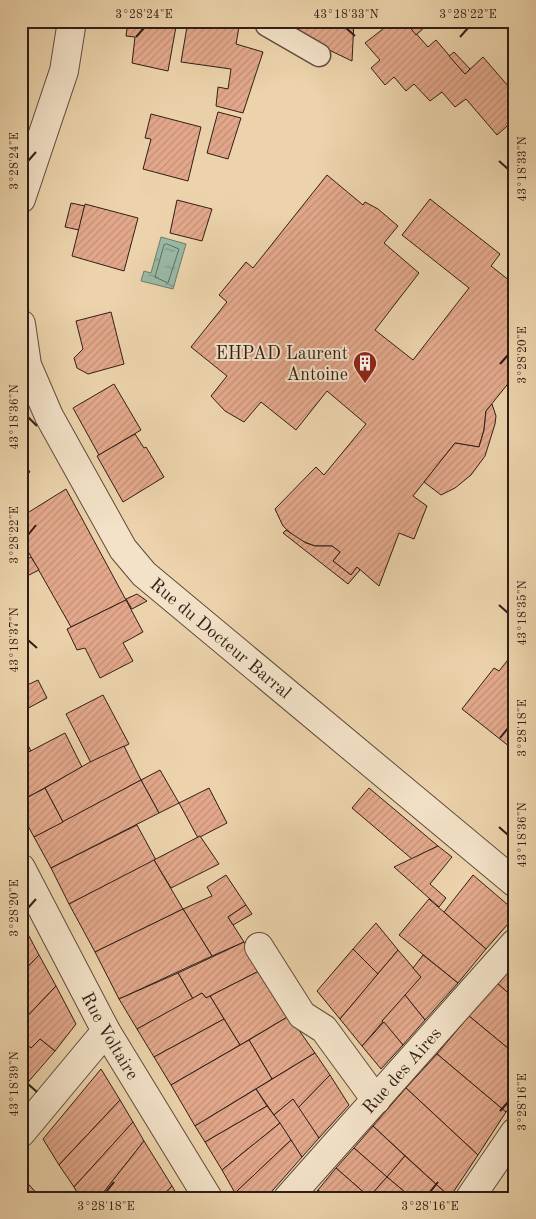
<svg xmlns="http://www.w3.org/2000/svg" width="536" height="1219" viewBox="0 0 536 1219" font-family="'Old Standard TT',serif">
<style>
.water{fill:url(#water-ripples);stroke:#6f7b6c}
.lines{fill:none;stroke-linecap:round;stroke-linejoin:round}
.shore{stroke:#656c5e;stroke-width:1}
.building{fill:url(#building-hatch);stroke:#311e17}
.service-casing{stroke:#604b3c;stroke-width:25}
.minor-casing{stroke:#604b3c;stroke-width:30}
.service{stroke:#f3e2c8;stroke-width:22}
.minor{stroke:#f3e2c8;stroke-width:28}
.ticks{fill:none;stroke:#311e17;stroke-width:2}
.labels{text-anchor:middle;stroke-width:4;stroke-linejoin:round;paint-order:stroke}
.poi-label{font-size:18px;fill:#311e17;stroke:#f3e2c8;text-anchor:end}
.street-label{font-size:18px;fill:#311e17;stroke:#f3e2c8}
.neatline{fill:none;stroke:#311e17;stroke-width:2}
.ticks-label{font-size:12px;text-anchor:middle;fill:#311e17}
</style>
<defs>
<pattern id="water-ripples" width="26" height="14" patternUnits="userSpaceOnUse" patternTransform="scale(1.25)"><rect width="26" height="14" fill="#99b9a5"/><path d="M2 4q2-2 4 0t4 0M15 11q2-2 4 0t4 0" fill="none" stroke="#7d9685"/></pattern>
<pattern id="building-hatch" width="6" height="6" patternUnits="userSpaceOnUse" patternTransform="scale(1.25)"><rect width="6" height="6" fill="#e3a88b"/><path d="M-1 1l2-2M0 6l6-6M5 7l2-2" fill="none" stroke="#c39077"/></pattern>
</defs>
<rect width="100%" height="100%" fill="#ecd3ab"/>
<filter id="stains"><feTurbulence type="fractalNoise" baseFrequency=".004" numOctaves="4"/><feColorMatrix values="0 0 0 0 .2 0 0 0 0 .09 0 0 0 0 .02 0 0 0 .5 -.17"/></filter>
<radialGradient id="worn" r=".72"><stop offset=".6" stop-color="#630" stop-opacity="0"/><stop offset="1" stop-color="#630" stop-opacity=".3"/></radialGradient>
<path class="water" d="M161,237L186,244L173,289L141,281L144,271L151,273Z"/>
<g class="lines">
<path class="shore" d="M167,244L179,249L168,283L155,277L164,245Z"/>
</g>
<g class="building">
<path d="M128,21H177L168,71L132,63L135,37L126,36Z"/>
<path d="M188,21L239,27L236,44L263,52L243,113L216,106L218,87L228,89L231,69L181,62Z"/>
<path d="M289,21L336,24V21H354L352,61L306,39Z"/>
<path d="M393,21H405L428,47L436,40L465,74L483,57L515,94V119L497,135L466,99L455,107L442,92L430,101L414,84L406,91L394,77L385,85L371,68L380,60L365,43Z"/>
<path d="M405,21H420L425,27L416,35Z"/>
<path d="M454,52L470,69L465,74L449,56Z"/>
<path d="M218,112L241,118L228,159L207,153Z"/>
<path d="M151,114L201,127L188,181L143,169L151,139L145,138Z"/>
<path d="M327,175L363,205L365,202L378,209L398,226L384,243L419,273L375,330L413,360L469,288L402,235L430,199L500,254L491,266L515,285V375L486,411L484,430L479,447L455,443L413,496L427,506L414,539L399,533L379,586L357,567L351,575L333,561L340,552L332,546H315L297,539L283,526L275,509L316,467L324,475L366,424L327,391L296,430L261,402L244,422L225,411L211,396L227,376L191,347L227,302L219,295L246,262L253,268Z"/>
<path d="M177,200L212,209L202,241L170,233Z"/>
<path d="M71,203L85,206L79,230L65,227Z"/>
<path d="M85,204L138,218L124,271L72,256Z"/>
<path d="M111,312L124,364L88,374L77,368L74,358L83,349L76,321Z"/>
<path d="M114,384L141,430L99,455L73,408Z"/>
<path d="M492,404L496,416L495,424L485,456L471,475L455,488L441,495L424,482L455,443L479,447L484,430L486,411Z"/>
<path d="M135,434L144,448L146,447L164,477L123,502L97,456Z"/>
<path d="M21,457L30,472L21,478Z"/>
<path d="M66,489L126,600L71,627L21,539V517Z"/>
<path d="M286,530L306,543L315,546H332L340,552L333,561L351,575L357,567L360,570L348,584L283,533Z"/>
<path d="M31,557L39,570L21,579V562Z"/>
<path d="M137,594L147,601L132,609L126,599Z"/>
<path d="M126,600L143,632L123,643L133,661L100,678L85,648L77,650L67,629Z"/>
<path d="M515,651V751L462,709L494,668L499,671Z"/>
<path d="M38,680L47,698L21,712V688Z"/>
<path d="M103,695L129,744L91,763L66,714Z"/>
<path d="M21,731L31,751L21,756Z"/>
<path d="M65,733L82,767L21,801V756Z"/>
<path d="M124,746L141,780L63,822L45,788L90,762Z"/>
<path d="M160,770L179,803L159,813L141,780Z"/>
<path d="M141,780L159,813L51,868L34,837Z"/>
<path d="M45,788L63,822L34,837L21,813V801Z"/>
<path d="M209,788L227,823L198,838L179,803Z"/>
<path d="M369,788L438,846L412,859L352,808Z"/>
<path d="M137,825L156,860L69,904L51,868Z"/>
<path d="M200,836L219,864L171,888L154,860Z"/>
<path d="M438,846L452,857L430,884L446,898L439,907L394,867Z"/>
<path d="M154,860L183,909L95,952L69,904Z"/>
<path d="M226,875L246,905L228,917L244,942L212,956L183,909L212,896L207,887Z"/>
<path d="M473,875L515,911V916L486,949L444,912Z"/>
<path d="M429,899L486,949L458,983L399,935Z"/>
<path d="M246,905L252,914L233,925L228,917Z"/>
<path d="M183,909L212,956L119,999L95,952Z"/>
<path d="M21,921L39,955L21,974Z"/>
<path d="M376,923L398,950L378,974L353,949Z"/>
<path d="M244,942L261,970L206,998L202,993L193,999L178,973Z"/>
<path d="M353,949L378,974L340,1019L317,991Z"/>
<path d="M398,950L421,977L362,1046L340,1019Z"/>
<path d="M39,955L56,986L21,1023V974Z"/>
<path d="M423,955L458,983L425,1020L405,995L421,977L413,968Z"/>
<path d="M515,963V999L497,983Z"/>
<path d="M261,970L289,1016L240,1045L210,996Z"/>
<path d="M178,973L193,999L137,1029L119,999Z"/>
<path d="M497,983L515,999V1054L469,1016Z"/>
<path d="M56,986L76,1024L55,1051L40,1039L31,1048L21,1040V1023Z"/>
<path d="M202,993L206,998L210,996L224,1019L154,1057L137,1029Z"/>
<path d="M405,995L425,1020L403,1045L382,1021Z"/>
<path d="M289,1016L315,1053L272,1079L249,1040Z"/>
<path d="M469,1016L515,1054V1099L506,1112L437,1054Z"/>
<path d="M224,1019L240,1045L171,1085L154,1057Z"/>
<path d="M384,1022L403,1045L381,1069L362,1046Z"/>
<path d="M40,1039L55,1051L23,1088L21,1040L31,1048Z"/>
<path d="M249,1040L272,1079L195,1126L171,1085Z"/>
<path d="M315,1053L330,1075L298,1108L293,1099L274,1115L256,1089Z"/>
<path d="M437,1054L506,1112L478,1155L406,1088Z"/>
<path d="M101,1069L120,1100L59,1165L43,1139Z"/>
<path d="M330,1075L349,1105L319,1138L298,1108Z"/>
<path d="M406,1088L478,1155L450,1197L373,1126Z"/>
<path d="M256,1089L267,1106L205,1142L195,1126Z"/>
<path d="M293,1099L319,1138L302,1157L274,1115Z"/>
<path d="M120,1100L133,1122L74,1187L59,1165Z"/>
<path d="M267,1106L280,1123L222,1170L205,1142Z"/>
<path d="M133,1122L144,1141L99,1198H80L74,1187Z"/>
<path d="M280,1123L291,1140L235,1193L222,1170Z"/>
<path d="M373,1126L405,1156L387,1177L354,1148Z"/>
<path d="M291,1140L302,1157L266,1198H238L235,1193Z"/>
<path d="M144,1141L172,1186L161,1198H99Z"/>
<path d="M354,1148L387,1177L369,1197L336,1168Z"/>
<path d="M405,1156L450,1197L449,1198H412L387,1177Z"/>
<path d="M336,1168L369,1197L368,1198H327L318,1190Z"/>
<path d="M21,1176L41,1198H21Z"/>
<path d="M387,1177L412,1198L369,1197Z"/>
<path d="M172,1186L179,1198H161Z"/>
<path d="M318,1190L327,1198H310Z"/>
</g>
<g class="lines">
<g class="service-casing">
<path id="service" d="M267,21V25L319,55"/>
</g>
<g class="minor-casing">
<g id="minor">
<path d="M21,199L64,71L72,21"/>
<path id="s1" d="M21,324L27,365L49,416L123,549L144,574L515,883"/>
<path id="s2" d="M21,868L106,1031L208,1198"/>
<path d="M259,947L302,1015L324,1029L376,1100"/>
<path d="M21,1133L106,1031"/>
<path id="s3" d="M288,1198L515,943"/>
<path d="M470,1198L515,1132"/>
</g>
</g>
<use href="#service" class="service"/>
<use href="#minor" class="minor"/>
</g>
<path class="ticks" d="M346,28L355,36M136,37L144,28M460,37L468,28M28,161L36,152M499,161L508,169M500,364L508,355M28,417L37,426M28,535L36,525M499,605L508,613M28,640L37,648M500,738L508,728M499,827L508,835M28,908L36,899M28,1084L37,1092M500,1111L508,1102M106,1192L114,1182M430,1192L438,1182"/>
<defs>
<g id="building-pin" transform="scale(1.25)"><path d="M0 17L-7.5 6A9.5 9.5 0 1 1 7.5 6Z" fill="#8f2418" stroke="#f3e2c8"/><path d="M-4-6H4V6H1V3H-1V6H-4ZM-2.5-4.3h1.7v1.8h-1.7ZM.8-4.3h1.7v1.8H.8ZM-2.5-1h1.7V.8h-1.7ZM.8-1h1.7V.8H.8Z" fill="#fff"/></g>
</defs>
<g fill-rule="evenodd">
<use href="#building-pin" x="365" y="363"/>
</g>
<g class="labels">
<g class="poi-label">
<text x="348" y="359">EHPAD Laurent<tspan x="348" dy="21">Antoine</tspan></text>
</g>
<g class="street-label">
<text dy="6" stroke="none"><textPath href="#s1" startOffset="382">Rue du Docteur Barral</textPath></text>
<text dy="6" stroke="none"><textPath href="#s2" startOffset="190">Rue Voltaire</textPath></text>
<text dy="6" stroke="none"><textPath href="#s3" startOffset="171">Rue des Aires</textPath></text>
</g>
</g>
<rect width="536" height="1219" fill="none" stroke="#ecd3ab" stroke-width="55"/>
<rect x="28" y="28" width="480" height="1164" class="neatline"/>
<g class="ticks-label">
<text x="144" y="18">3°28'24"E</text>
<text x="346" y="18">43°18'33"N</text>
<text x="468" y="18">3°28'22"E</text>
<text transform="translate(14 161) rotate(-90)" y="4">3°28'24"E</text>
<text transform="translate(522 169) rotate(-90)" y="4">43°18'33"N</text>
<text transform="translate(522 355) rotate(-90)" y="4">3°28'20"E</text>
<text transform="translate(14 417) rotate(-90)" y="4">43°18'36"N</text>
<text transform="translate(14 535) rotate(-90)" y="4">3°28'22"E</text>
<text transform="translate(522 613) rotate(-90)" y="4">43°18'35"N</text>
<text transform="translate(14 640) rotate(-90)" y="4">43°18'37"N</text>
<text transform="translate(522 728) rotate(-90)" y="4">3°28'18"E</text>
<text transform="translate(522 835) rotate(-90)" y="4">43°18'36"N</text>
<text transform="translate(14 908) rotate(-90)" y="4">3°28'20"E</text>
<text transform="translate(14 1084) rotate(-90)" y="4">43°18'39"N</text>
<text transform="translate(522 1102) rotate(-90)" y="4">3°28'16"E</text>
<text x="106" y="1210">3°28'18"E</text>
<text x="430" y="1210">3°28'16"E</text>
</g>
<rect width="100%" height="100%" filter="url(#stains)"/>
<rect width="100%" height="100%" fill="url(#worn)"/>
</svg>
